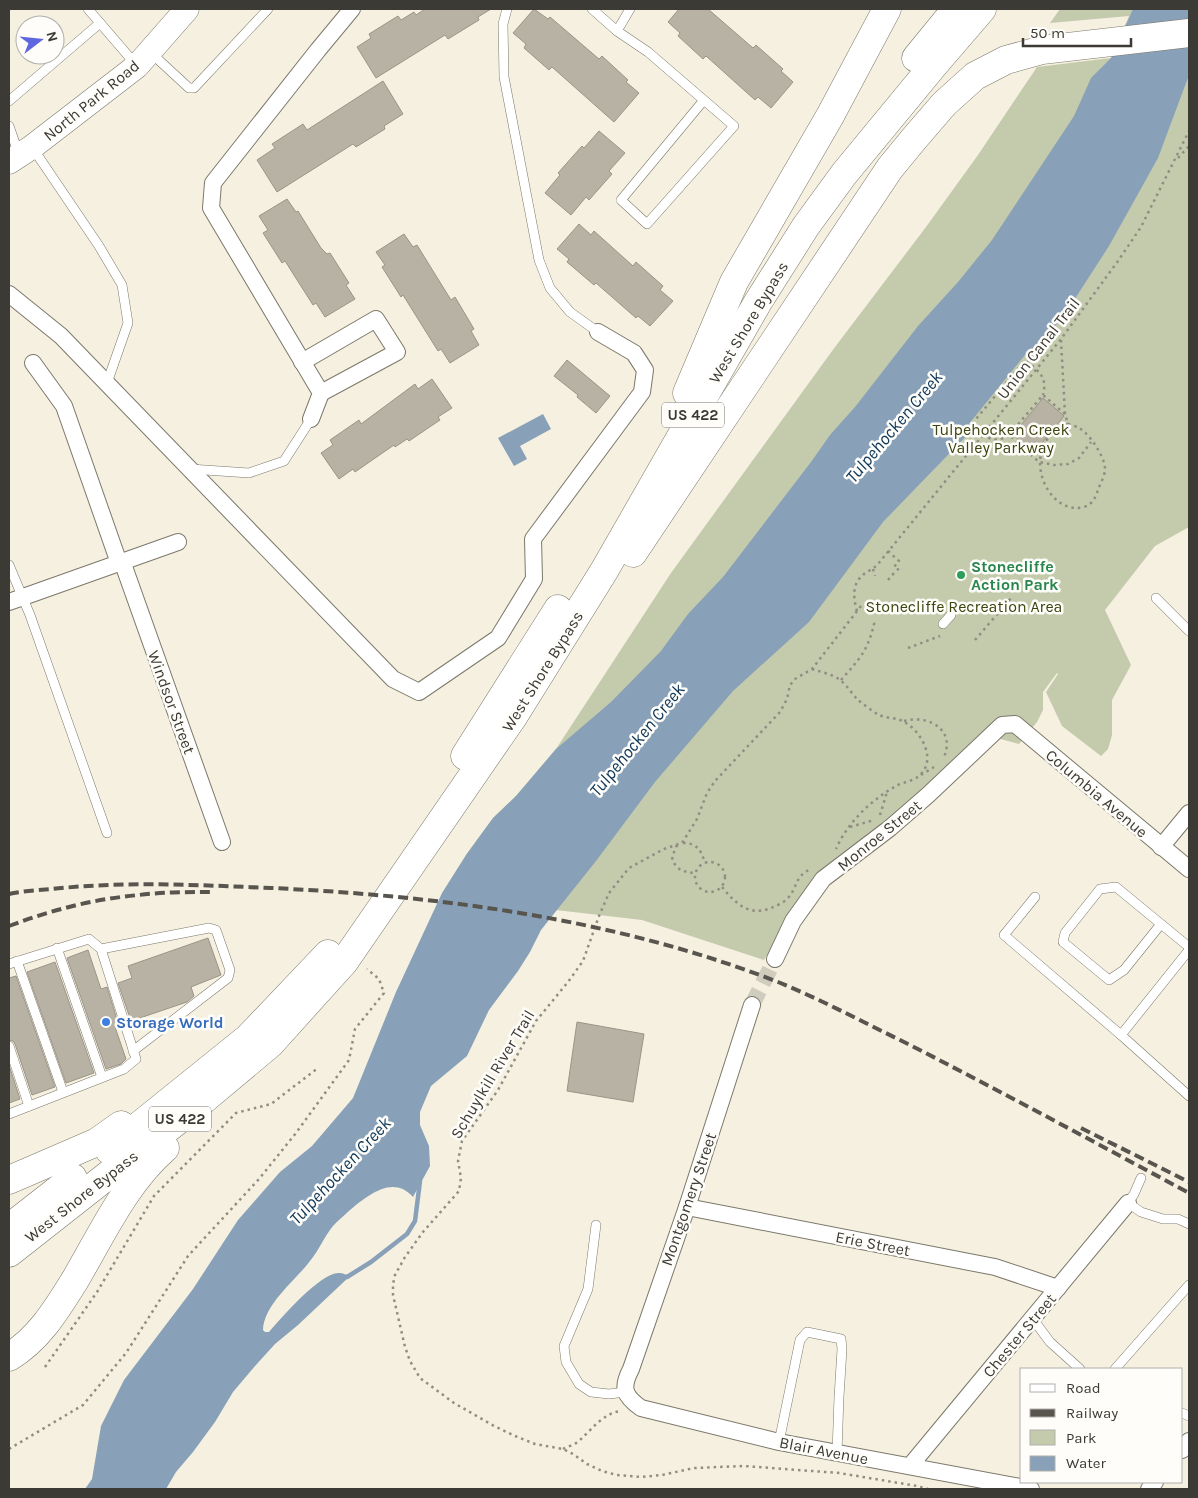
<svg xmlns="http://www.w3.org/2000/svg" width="1198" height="1498" viewBox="0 0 1198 1498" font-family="Karla,sans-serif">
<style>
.green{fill:#c4cbac}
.water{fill:#88a0b8}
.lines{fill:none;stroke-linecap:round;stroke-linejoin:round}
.stream{stroke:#88a0b8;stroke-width:4.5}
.building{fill:#b7b2a4;stroke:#9a9587}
.street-tunnel{stroke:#d0ccbe;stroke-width:16;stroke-dasharray:16 8;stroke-linecap:butt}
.lane-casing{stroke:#7c786a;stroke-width:10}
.street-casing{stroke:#7c786a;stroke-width:18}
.secondary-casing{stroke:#7c786a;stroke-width:25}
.highway-casing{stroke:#7c786a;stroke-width:29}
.path{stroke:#918d83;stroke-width:2.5;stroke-dasharray:2.5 4;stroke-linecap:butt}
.lane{stroke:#fff;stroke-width:9}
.street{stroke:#fff;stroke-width:16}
.secondary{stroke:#fff;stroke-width:24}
.highway{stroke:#fff;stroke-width:28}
.rail{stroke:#58554e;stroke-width:4;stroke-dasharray:10 5;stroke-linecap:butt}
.leisure-dot{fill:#2e9e5b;stroke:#fefdfa;stroke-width:2}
.shop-dot{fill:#3f7fe0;stroke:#fefdfa;stroke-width:2}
.labels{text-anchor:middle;stroke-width:5;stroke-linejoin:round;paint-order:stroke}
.shield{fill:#fefdfa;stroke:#76746f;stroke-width:1}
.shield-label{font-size:15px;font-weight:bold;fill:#3c3a34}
.street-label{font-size:16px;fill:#3c3a34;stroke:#fefdfa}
.park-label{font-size:16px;fill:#3c450f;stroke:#fefdfa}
.leisure-label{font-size:16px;font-weight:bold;fill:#27864d;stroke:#fefdfa;text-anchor:start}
.shop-label{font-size:16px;font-weight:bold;fill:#366cbe;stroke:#fefdfa;text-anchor:start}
.water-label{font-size:18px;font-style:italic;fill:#0d3658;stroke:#fefdfa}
</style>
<rect width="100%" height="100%" fill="#f5f0e0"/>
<path class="green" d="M1060,9H1189V527L1155,546L1105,610L1131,665L1112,700V735L1108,749L1101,756L1062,726L1046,692L1058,674L1057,673L1043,692V710L1037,722L1019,744L982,734L903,809L861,843L817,873L764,960L642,920L556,910L466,855L493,818L516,796L556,749L671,573L835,347L926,227L978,155L1037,67L1111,58L1129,16L1050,23Z"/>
<g class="water">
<path d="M1133,9H1189V75L1158,158L1109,246L1069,308L1030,359L1025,355L968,425L973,429L883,522L809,622L733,691L655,782L596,861L541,930L530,952L518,971L489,1010L467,1056L431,1086L420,1112V1125L429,1146L430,1166L413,1197C393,1174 367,1196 350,1210C345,1215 338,1220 333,1226C324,1237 319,1250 310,1261C295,1281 264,1304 263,1330L265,1332H269C281,1318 321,1272 339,1273C343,1273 347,1275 350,1276L298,1325L275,1344L255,1366L233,1392L215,1422L193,1452L176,1472L166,1489H85L92,1479L101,1426L124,1380L193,1289L238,1220L280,1172L312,1146L353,1098L396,992L442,893L466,855L493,818L516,796L556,749L611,702L661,651L688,614L723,577L811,462L830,435L855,407L918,326L958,282L992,240L1074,116L1091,78L1111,58Z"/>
<path d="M543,414L551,429L520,446L527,459L514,466L498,438Z"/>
</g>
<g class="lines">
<path class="stream" d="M347,1277L371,1262L407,1234L415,1221L420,1181"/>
</g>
<g class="building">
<path d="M425,9H491L478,17L479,20L448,39L445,35L376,78L357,47L371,38L369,34L398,16L401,20L414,12L416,15Z"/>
<path d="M534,9L548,19L550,17L599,59L602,56L628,80L626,82L639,93L614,122L552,67L549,70L524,48L526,44L513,33Z"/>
<path d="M679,9H708L753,48L756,45L783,69L781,71L793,82L771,108L758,97L755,100L706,56L703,59L678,36L680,33L668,22Z"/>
<path d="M383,81L403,114L384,126L385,129L356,147L353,144L277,192L257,160L275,148L272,144L303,124L307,130Z"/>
<path d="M599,131L625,153L609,171L612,174L589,200L586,197L571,215L545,193L560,175L558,173L582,146L584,148Z"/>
<path d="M287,199L296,212L298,211L321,248L327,254L330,253L349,283L346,285L355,299L325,317L316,303L313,305L285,261L282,263L263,233L268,230L259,216Z"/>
<path d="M579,224L591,235L594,231L633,266L636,262L663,286L660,290L673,301L650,326L638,316L636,318L596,283L594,285L567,262L569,259L557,249Z"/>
<path d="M404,234L413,247L417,245L451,300L455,297L474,329L471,331L479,345L450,363L441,349L438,351L403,295L401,297L382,267L385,265L376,252Z"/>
<path d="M567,360L610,396L596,413L577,397L578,395L554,376Z"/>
<path d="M432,379L452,408L438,417L440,420L409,441L407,439L395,447L394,445L355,472L353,469L339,479L321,453L333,445L330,440L359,420L361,424L415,384L418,389Z"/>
<path d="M1043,398L1064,416L1034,453L1013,435Z"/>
<path d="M208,938L221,975L191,987L194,996L187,1002L131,1021L118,983L132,978L128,966Z"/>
<path d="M88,950L101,989L107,987L119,1026L115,1027L126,1059L121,1064L106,1069L67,958Z"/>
<path d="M55,962L94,1073L66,1083L27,972Z"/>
<path d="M16,976L55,1087L32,1095L15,1044L13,1041L9,1040V978Z"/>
<path d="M577,1022L644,1034L633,1102L567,1091Z"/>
<path d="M9,1065L20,1099L9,1103Z"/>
</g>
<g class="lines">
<path class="street-tunnel" d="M752,1005L775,959"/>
<g class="lane-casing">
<g id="lane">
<path d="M88,9L137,66"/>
<path d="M507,9L503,24L504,77L539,260L550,288L570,312L598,332"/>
<path d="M592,9L617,31L648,52L734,126L647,224L621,200L704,100"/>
<path d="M617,31L630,9"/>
<path d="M150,52L189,88H194L268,9"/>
<path d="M9,101L100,23"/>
<path d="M9,126L19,155"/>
<path d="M32,147L99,246L122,285L128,323L107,383"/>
<path d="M190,469L249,473L284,461L311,419"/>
<path d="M9,565L30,615L107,833"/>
<path d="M1156,598L1189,631"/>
<path d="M943,624L951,615"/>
<path d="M1035,897L1004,935L1121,1035L1189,950"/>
<path d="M1161,924L1124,970L1109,980L1063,942L1065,933L1100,889L1116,887L1189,947"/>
<path d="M57,948L102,1077"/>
<path d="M101,949L209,928L216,930L230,970L228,978L133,1051"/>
<path d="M17,961L63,1092"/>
<path d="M9,964L89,939L101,949L136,1059L124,1069L9,1114"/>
<path d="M1121,1035L1189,1096"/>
<path d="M9,1046L29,1106"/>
<path d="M1141,1178L1134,1194L1128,1203L1141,1212L1163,1219H1178L1189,1224"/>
<path d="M596,1225L588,1289L564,1346L566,1362L579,1384L591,1392L609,1394L626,1392"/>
<path d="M1032,1318L1050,1342L1080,1369"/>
<path d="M1115,1369L1189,1285"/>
<path d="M1182,1413L1189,1416"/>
<path d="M779,1442L800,1340L807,1332L841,1339L842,1349L839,1397L837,1453"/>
</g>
</g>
<g class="street-casing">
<g id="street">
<path d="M9,294L61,336L393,679L419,692L498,638L534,579L533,539L642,392L645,370L634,353L598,332"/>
<path d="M302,362L376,319L397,352L321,393"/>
<path d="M33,363L64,406L119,563"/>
<path d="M311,419L321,393L211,208L213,183L318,50L352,9"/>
<path d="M122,561L222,842"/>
<path d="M9,602L178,542"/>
<path d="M1161,847L1189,813"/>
<path d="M775,959L793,921L823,879L890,828L928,795L1002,725L1015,724L1189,869"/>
<path d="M752,1005L687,1207L631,1369C621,1388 624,1396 641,1408L779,1442L1031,1489"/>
<path d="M687,1207L995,1267L1058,1288"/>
<path d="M1182,1450L1189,1441"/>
<path d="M910,1466L1128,1203"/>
<path d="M1149,1489L1155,1482"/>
</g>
</g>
<g class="secondary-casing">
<path id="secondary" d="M9,162L32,147L137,66L187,9"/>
</g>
<g class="highway-casing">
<g id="highway">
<path d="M916,58L956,9"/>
<path d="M687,393L734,282L830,116L887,9"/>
<path d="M633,553L890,168L913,140L944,104L975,76L1006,60L1042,50L1189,33"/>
<path d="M465,756L558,609"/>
<path d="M109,1150L248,1038L328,954"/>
<path d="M9,1180L97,1142L121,1125"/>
<path d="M9,1228L73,1178"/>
<path d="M9,1253L196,1106L270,1044L344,962L513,717L604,571L758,302L806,226L844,174L933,66L982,9"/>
<path d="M9,1357C39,1339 57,1309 75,1280C102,1234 125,1183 165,1148"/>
</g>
</g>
<g class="path">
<path d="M1178,158L1189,146"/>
<path d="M1061,340L1065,414L1068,424"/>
<path d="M1065,414L1043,395L1009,435L1039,462L1054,465L1068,464L1079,458L1091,442"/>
<path d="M1068,424C1071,425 1076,426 1079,428C1089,433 1105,457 1105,469C1105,476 1100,484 1098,490C1095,498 1093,504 1084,507C1044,517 1017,442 1068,424Z"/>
<path d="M1009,435C991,446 985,435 971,425L1025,360C1038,371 1048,376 1043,395"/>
<path d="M888,551L899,561L894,567L899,570"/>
<path d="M873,569L875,576"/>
<path d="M888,580L894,573"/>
<path d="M861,606L812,669L795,679L790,685L787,699L780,712L715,781L707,793L697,819L682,843L664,849L629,868L609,893L599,916L583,961L568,982L536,1021L498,1090L462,1141L458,1161L461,1178L459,1191L423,1232L405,1257L395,1275L393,1284V1295L405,1347L410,1361L420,1378L454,1403L494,1426L515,1436L535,1444L563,1449L573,1454L587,1464L602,1471L617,1475L641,1477L662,1475L694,1468L744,1466L839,1473L917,1486L928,1489"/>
<path d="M857,611C854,601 852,588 859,579C864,572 873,570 878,564L1061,339L1118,261L1141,227L1189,131"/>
<path d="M975,640L1011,598"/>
<path d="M908,648L940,636"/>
<path d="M812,669C821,672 832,674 840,680C847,685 852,694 858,700C864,705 871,710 877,714C886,719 898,717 906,723C921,732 937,759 920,775C914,781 903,782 896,786C870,801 848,822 836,849"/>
<path d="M841,680C861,657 868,651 875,620"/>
<path d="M904,721C930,714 957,731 943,759"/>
<path d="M921,775L934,767"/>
<path d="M880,815L887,792"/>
<path d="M850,827L874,820"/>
<path d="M683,843C697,843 701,850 705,863"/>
<path d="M677,845L672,857C675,870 683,872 696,873"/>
<circle cx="710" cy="877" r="15"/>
<path d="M722,887C735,903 749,917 771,908C776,906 783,903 787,899C798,888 794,876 811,869"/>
<path d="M45,1367L97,1292L154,1196L236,1113L271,1104L318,1068"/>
<path d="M9,1449L83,1405L126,1353L188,1256L259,1179L296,1133L349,1060L355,1029L384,993L379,979L367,969"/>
<path d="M563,1449C569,1446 577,1444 581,1439C593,1428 603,1414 620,1411"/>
</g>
<use href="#lane" class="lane"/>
<use href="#street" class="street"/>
<use href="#secondary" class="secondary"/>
<use href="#highway" class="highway"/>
<g class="rail">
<path d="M9,894C23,891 38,890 52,889C125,881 198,885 271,888C442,896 617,919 778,982C822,1000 865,1023 908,1044C1002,1092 1096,1143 1189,1193"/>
<path d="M9,926C51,910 94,899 139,895C163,892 188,892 212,892"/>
<path d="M1081,1128L1189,1182"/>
</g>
</g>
<circle class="leisure-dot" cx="961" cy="575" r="5"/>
<circle class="shop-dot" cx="106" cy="1022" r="5"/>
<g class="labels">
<g class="shield">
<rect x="662" y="402.5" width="62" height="25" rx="4"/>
<rect x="149" y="1106.5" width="62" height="25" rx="4"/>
</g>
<g class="shield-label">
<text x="693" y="420">US 422</text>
<text x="180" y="1124">US 422</text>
</g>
<g class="street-label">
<text transform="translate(91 100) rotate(-39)" y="6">North Park Road</text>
<text transform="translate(748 322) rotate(-59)" y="6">West Shore Bypass</text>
<text transform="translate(1038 348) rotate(-52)" y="6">Union Canal Trail</text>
<text transform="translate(542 671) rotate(-58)" y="6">West Shore Bypass</text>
<text transform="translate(172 702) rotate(70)" y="6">Windsor Street</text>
<text transform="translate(1097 793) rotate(40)" y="6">Columbia Avenue</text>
<text transform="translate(879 835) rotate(-39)" y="6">Monroe Street</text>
<text transform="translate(492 1074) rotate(-59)" y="6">Schuylkill River Trail</text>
<text transform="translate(81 1196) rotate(-38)" y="6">West Shore Bypass</text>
<text transform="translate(688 1199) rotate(-71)" y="6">Montgomery Street</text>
<text transform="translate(873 1243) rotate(11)" y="6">Erie Street</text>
<text transform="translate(1019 1335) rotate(-50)" y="6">Chester Street</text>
<text transform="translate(824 1450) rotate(11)" y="6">Blair Avenue</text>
</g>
<g class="park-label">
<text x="1001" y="435">Tulpehocken Creek<tspan x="1001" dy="18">Valley Parkway</tspan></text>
<text x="964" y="612">Stonecliffe Recreation Area</text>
</g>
<g class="leisure-label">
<text x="971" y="572">Stonecliffe<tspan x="971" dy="18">Action Park</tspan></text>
</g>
<g class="shop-label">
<text x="116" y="1028">Storage World</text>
</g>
<g class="water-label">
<text transform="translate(894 427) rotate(-50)" y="6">Tulpehocken Creek</text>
<text transform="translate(637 740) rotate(-51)" y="6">Tulpehocken Creek</text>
<text transform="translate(340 1171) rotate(-47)" y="6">Tulpehocken Creek</text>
</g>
</g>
<rect width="1198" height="1498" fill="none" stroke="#3c3a34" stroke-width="20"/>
<rect x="1020" y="1368" width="162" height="115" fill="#fefdfa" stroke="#b0afab"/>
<rect x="1030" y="1384" width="25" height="8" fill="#ffffff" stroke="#b0afab"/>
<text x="1066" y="1393" font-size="15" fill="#3c3a34">Road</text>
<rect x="1030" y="1409" width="25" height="8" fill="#58554e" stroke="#b0afab"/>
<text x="1066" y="1418" font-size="15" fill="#3c3a34">Railway</text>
<rect x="1030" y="1430" width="25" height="15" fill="#c4cbac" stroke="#b0afab"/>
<text x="1066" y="1443" font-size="15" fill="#3c3a34">Park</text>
<rect x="1030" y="1456" width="25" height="15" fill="#88a0b8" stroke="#b0afab"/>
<text x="1066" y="1468" font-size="15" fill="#3c3a34">Water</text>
<g transform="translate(40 40) rotate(74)"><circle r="24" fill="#fefdfa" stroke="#b0afab"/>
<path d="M0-4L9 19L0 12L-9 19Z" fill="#5f67df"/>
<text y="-8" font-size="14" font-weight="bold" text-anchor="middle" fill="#3c3a34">N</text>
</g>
<path d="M1023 38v8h108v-8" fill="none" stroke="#3c3a34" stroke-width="2.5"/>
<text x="1030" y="38" font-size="15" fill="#3c3a34" stroke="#fefdfa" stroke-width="4" paint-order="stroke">50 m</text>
</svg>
